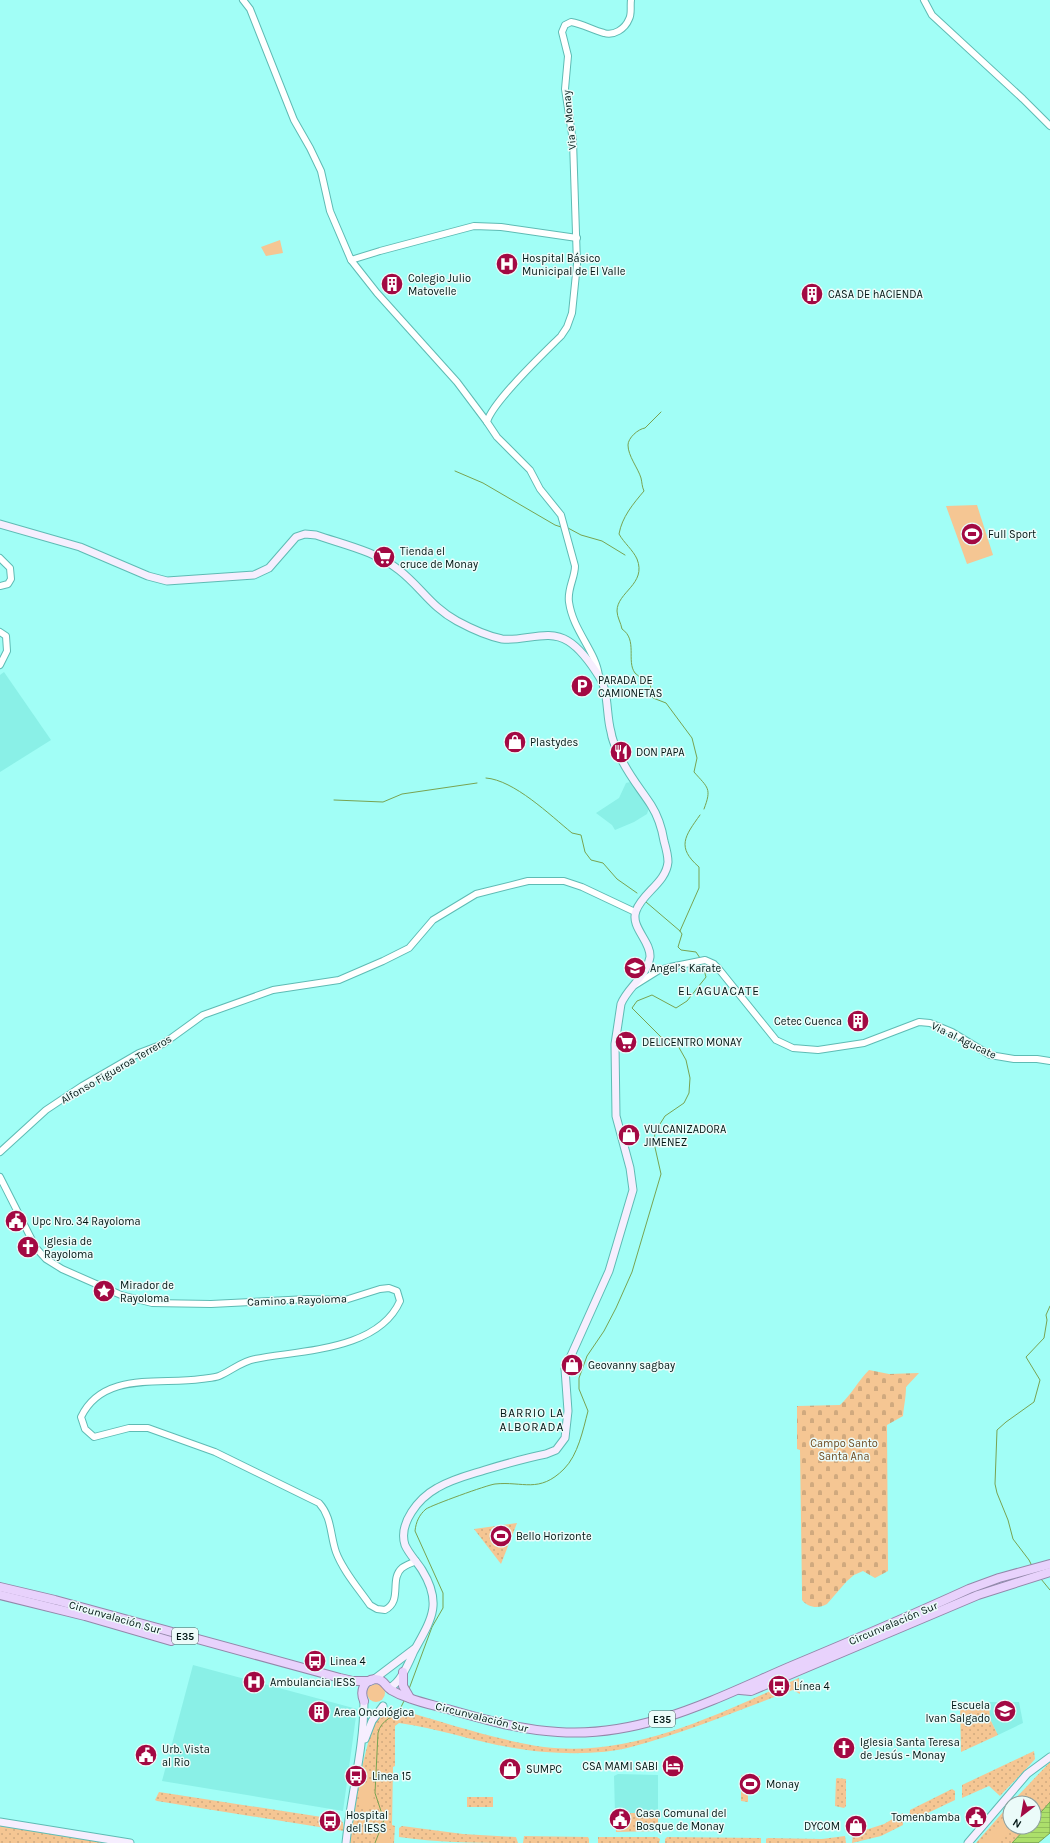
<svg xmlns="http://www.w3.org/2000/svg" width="1050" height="1843" viewBox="0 0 1050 1843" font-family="Karla,sans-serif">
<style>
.built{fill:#8af0e7}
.cemetery{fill:url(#cemetery-stones)}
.park{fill:url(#park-dots)}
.garden{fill:#f5c693}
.water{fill:url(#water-rules);stroke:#78a351}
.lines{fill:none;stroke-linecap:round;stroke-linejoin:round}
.stream{stroke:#78a351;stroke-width:1}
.tertiary-casing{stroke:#5ebbb4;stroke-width:8}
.secondary-casing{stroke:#5ebbb4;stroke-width:9}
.trunk-casing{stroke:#9388aa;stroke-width:10}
.tertiary{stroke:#fff;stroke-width:6}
.secondary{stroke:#f6eefe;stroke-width:7}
.trunk{stroke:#e8d2fc;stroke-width:8}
.labels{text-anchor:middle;stroke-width:3;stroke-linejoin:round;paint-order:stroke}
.shield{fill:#ebfbf9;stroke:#465b59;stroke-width:1}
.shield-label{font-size:10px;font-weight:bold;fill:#001614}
.street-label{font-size:11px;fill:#001614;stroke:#ebfbf9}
.poi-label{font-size:11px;fill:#001614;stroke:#ebfbf9;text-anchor:start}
.park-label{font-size:11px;fill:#6e4c22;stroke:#ebfbf9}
.neighbourhood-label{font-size:12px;letter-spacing:1px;fill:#001614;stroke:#ebfbf9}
</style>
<defs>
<pattern id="cemetery-stones" width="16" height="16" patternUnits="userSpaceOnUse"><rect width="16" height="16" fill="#f5c693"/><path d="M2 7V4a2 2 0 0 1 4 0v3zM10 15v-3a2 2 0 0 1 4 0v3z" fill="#d0a97e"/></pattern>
<pattern id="park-dots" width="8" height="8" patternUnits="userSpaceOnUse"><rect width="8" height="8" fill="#f5c693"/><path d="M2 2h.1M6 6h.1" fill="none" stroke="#d0a97e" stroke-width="1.8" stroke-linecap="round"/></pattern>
<pattern id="water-rules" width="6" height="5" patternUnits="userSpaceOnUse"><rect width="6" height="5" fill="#acdf6b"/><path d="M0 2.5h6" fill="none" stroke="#92bf5c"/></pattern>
</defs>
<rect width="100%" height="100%" fill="#a1fef6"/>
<g class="built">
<path d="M4,672L51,740L0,772V675Z"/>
<path d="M630,782L649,808L647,814L634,822L615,830L612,825L596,813L619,798L626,783Z"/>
<path d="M193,1665L357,1709L343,1811L162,1781Z"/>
<path d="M989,1702H1019L1023,1723L998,1735L990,1719Z"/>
<path d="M618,1774L658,1775V1813H615L614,1776Z"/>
</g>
<path class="cemetery" d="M869,1370L889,1374L919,1373L906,1387C906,1397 904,1405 903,1416L887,1425L888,1571L875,1578L863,1571L854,1575L847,1581L827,1604C819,1609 808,1608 802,1600V1592L800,1450L797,1449V1406L840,1405C851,1395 858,1381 869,1370Z"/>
<g class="park">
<path d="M517,1523L501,1564L474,1529Z"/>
<path d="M799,1678L800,1694L793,1690C739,1710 687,1732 631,1747C600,1756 545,1754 514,1748C475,1742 438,1728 399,1723L395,1726V1766L393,1767L392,1825L395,1826L394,1843H350L360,1775L373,1723L379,1716L386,1711L400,1710C447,1723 496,1740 544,1747C634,1758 720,1713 799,1678Z"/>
<path d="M960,1702H989L990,1719L998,1735L961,1752Z"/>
<path d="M1034,1751L1035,1759C1023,1773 1012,1783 1000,1796L989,1786L962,1798V1785Z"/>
<path d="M1050,1762V1802L1034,1820V1803H1011Z"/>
<path d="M742,1775L760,1776V1791H748V1802L741,1801V1776Z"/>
<path d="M837,1778L846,1779V1806L844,1808L835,1806L836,1779Z"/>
<path d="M952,1789L955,1791V1800L909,1822L910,1810Z"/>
<path d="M159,1792L341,1820L343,1823L344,1831L157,1801L155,1800Z"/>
<rect x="467" y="1797" width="26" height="10"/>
<path d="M1010,1804V1827H1027L1012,1843H976Z"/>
<path d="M615,1813H658V1831L616,1832Z"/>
<path d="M903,1813V1825L881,1836L852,1843L853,1834L884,1824Z"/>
<path d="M0,1825L60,1834L106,1843H0Z"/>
<path d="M402,1826L463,1834L516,1837L518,1843C478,1843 439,1843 399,1837V1828Z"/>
<path d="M524,1836L588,1837L589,1839V1843H523Z"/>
<path d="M845,1836L846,1843H766V1839L768,1838L822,1839Z"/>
<path d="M598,1837H657L660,1839L659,1843H598Z"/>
<path d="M667,1837L761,1838V1843H665V1839Z"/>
</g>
<g class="garden">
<path d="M280,240L283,253L266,256L261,247Z"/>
<path d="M977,505L993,555L967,564L946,506Z"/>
<path d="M495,1528L511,1535L507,1544L491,1537Z"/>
<circle cx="376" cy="1693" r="9"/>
<rect x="742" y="1779" width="17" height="11"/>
<path d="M360,1782L374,1783L373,1809L359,1808Z"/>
<path d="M1003,1818L1010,1824V1827H1013L999,1843H981Z"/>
<path d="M376,1829L391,1830L390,1843H375Z"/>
</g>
<path class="water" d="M1050,1802V1833L1038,1843H1012L1027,1827H1034V1820Z"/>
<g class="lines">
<g class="stream">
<path d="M661,412L645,428C638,429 628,438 628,445C628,456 638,468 641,478C642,482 642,487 644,491C633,504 622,517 619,534C624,543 633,550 637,559C647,584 617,592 617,611C617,617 621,623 622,629C638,640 626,661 635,673C639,677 646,681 650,684L653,698L666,703L692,738L697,758L694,772C708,788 712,788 704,809"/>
<path d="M455,471L483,483L555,525L561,527"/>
<path d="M568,528L581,535L602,541L625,555"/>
<path d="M486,778C514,780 550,815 572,833L581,835L585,852L591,860L603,863L617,879L637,893"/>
<path d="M334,800L383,802L402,794L477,783"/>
<path d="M646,902L680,931L682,934L678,947L681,950L696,952L700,958"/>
<path d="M680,931L699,888V867C676,847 685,836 700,815"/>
<path d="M1032,1566L1029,1560L1013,1539L1008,1520L997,1493L995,1484L997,1430L1006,1422L1034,1402L1040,1380L1026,1357L1044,1338L1047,1320L1046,1315L1050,1306"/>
<path d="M1041,1579L1050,1590"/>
<path d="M409,1689L432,1627L443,1608V1593L415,1531C416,1522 419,1515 426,1509C432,1505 487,1485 495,1484C523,1481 539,1494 564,1469C578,1455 583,1430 588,1411L579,1389V1378L587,1356L604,1331L616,1308L632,1272L661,1174L654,1143L655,1132L665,1116L684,1103L689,1093L690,1078L686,1060L677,1044L661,1037L632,1008L637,1001L652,995L676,1008L687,1001L706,977L702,963"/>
<path d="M375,1843L384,1820L375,1793L378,1733C381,1719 395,1717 400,1709C402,1706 403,1702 405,1699"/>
</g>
<g class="tertiary-casing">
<g id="tertiary">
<path d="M243,0L250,9L294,120L310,148L321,171L330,211L351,260L380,251L474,226L501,227L577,238"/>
<path d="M924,0L932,15L1023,99L1050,126"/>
<path d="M351,260L377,293L457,382L487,422"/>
<path d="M0,558L10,568L11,579L8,584L0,586"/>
<path d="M0,632L6,636L7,651L0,665"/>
<path d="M599,676C596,651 573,631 569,602C567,589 575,578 575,566L561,515L540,489L530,470L497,437L487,422C492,402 545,352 561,336L567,327L572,313L577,264L573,141L565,89L568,56L562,32L565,25L571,22C583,24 592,30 604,33C614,36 625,29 629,19C632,14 630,6 631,0"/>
<path d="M635,985L659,970L670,967L705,960L714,964L718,968L776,1040L793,1048L818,1050L864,1043L919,1022L930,1023L952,1032L990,1055L1014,1059H1037L1050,1061"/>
<path d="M0,1152L46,1110L82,1086L139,1053L163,1044L203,1015L273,990L339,980L383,961L409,948L433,920L476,894L528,881H564L582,887L635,912"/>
<path d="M0,1177L36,1248L46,1259L62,1269L121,1295L152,1303L211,1304L308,1299L345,1300L380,1289L389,1288L397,1291L400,1301C378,1351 300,1350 255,1359C242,1361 231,1371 219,1376C214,1378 207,1378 201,1379C160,1385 103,1371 81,1417L85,1429L94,1437L129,1428H148L215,1452L319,1503C332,1517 330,1535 336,1552C343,1571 359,1589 370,1605L377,1609L385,1610C403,1601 389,1579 402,1568C406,1565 412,1563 416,1561"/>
</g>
</g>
<g class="secondary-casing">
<g id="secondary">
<path d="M0,524L80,547L148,576L167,581L254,575L269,568L296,537L305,534L316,535C345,545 375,551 399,570C421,587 431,607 457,621C470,628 487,636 502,639C524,642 548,628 568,641C581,649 592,665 600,678C609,693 606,715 611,732C612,739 615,746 618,752C626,772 640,788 651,805C658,816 662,829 664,841C666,848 668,855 668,862C666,883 642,893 636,911C630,927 651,941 650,957C647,976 627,988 621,1004L615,1044L616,1116L630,1168L633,1190L609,1271L565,1369L568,1411L565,1438L556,1450L546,1454C526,1458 505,1464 485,1470C469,1475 452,1479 437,1488C419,1498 398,1523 405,1545C409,1554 417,1562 422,1570C443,1604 431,1620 414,1651C409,1662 401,1683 389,1688"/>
<path d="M373,1680L414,1649"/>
<path d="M365,1739L372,1721L383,1706"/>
<path d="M0,1822L130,1843"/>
<path d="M346,1843C351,1795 364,1749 364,1701"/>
<path d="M968,1843L1027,1774L1050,1757"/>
</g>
</g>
<g class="trunk-casing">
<g id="trunk">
<path d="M0,1587L55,1600L340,1678L353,1681H370"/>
<path d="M0,1595L85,1616L171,1641"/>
<path d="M403,1672V1686L410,1698"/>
<path d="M740,1690L751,1691L978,1595L1050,1572"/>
<path d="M364,1701C360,1692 363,1680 375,1679C384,1679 385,1686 391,1690C396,1693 403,1696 409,1698C422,1703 437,1706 451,1710C486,1720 521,1730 558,1732C641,1738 715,1699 789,1667C849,1642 910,1616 969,1589L999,1578L1050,1564"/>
</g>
</g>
<use href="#tertiary" class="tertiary"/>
<use href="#secondary" class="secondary"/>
<use href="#trunk" class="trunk"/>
</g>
<defs>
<g id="hospital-disc" transform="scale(1.15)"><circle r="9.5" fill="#a30943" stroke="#ebfbf9"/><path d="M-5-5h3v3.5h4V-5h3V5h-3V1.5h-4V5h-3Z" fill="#fff"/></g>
<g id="building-disc" transform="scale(1.15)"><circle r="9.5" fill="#a30943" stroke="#ebfbf9"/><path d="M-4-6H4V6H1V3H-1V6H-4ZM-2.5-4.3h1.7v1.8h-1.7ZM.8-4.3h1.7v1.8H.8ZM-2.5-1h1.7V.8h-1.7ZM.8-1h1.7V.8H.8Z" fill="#fff"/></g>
<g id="stadium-disc" transform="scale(1.15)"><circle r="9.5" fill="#a30943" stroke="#ebfbf9"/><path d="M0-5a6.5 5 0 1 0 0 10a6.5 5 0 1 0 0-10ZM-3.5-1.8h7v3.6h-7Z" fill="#fff"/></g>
<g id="supermarket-disc" transform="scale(1.15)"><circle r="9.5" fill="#a30943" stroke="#ebfbf9"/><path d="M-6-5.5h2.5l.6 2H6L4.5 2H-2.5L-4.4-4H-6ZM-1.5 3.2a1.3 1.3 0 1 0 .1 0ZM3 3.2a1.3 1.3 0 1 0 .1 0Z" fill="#fff"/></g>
<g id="parking-disc" transform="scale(1.15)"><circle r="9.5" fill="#a30943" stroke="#ebfbf9"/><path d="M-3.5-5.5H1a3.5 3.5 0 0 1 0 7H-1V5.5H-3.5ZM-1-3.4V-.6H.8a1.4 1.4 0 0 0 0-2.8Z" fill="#fff"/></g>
<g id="shop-disc" transform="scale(1.15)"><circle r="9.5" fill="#a30943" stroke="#ebfbf9"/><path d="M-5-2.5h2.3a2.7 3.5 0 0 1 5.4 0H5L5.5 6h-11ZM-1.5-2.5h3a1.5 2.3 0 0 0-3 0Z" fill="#fff"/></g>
<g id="restaurant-disc" transform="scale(1.15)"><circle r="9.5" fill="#a30943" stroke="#ebfbf9"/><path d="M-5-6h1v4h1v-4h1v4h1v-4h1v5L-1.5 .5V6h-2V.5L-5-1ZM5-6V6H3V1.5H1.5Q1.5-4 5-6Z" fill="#fff"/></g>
<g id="school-disc" transform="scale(1.15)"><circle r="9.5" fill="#a30943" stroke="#ebfbf9"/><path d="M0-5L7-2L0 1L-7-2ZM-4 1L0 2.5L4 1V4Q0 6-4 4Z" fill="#fff"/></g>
<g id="civic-disc" transform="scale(1.15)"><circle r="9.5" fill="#a30943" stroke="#ebfbf9"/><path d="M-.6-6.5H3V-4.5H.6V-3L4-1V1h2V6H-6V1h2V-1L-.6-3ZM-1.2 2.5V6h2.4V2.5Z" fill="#fff"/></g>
<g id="church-disc" transform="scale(1.15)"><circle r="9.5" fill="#a30943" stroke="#ebfbf9"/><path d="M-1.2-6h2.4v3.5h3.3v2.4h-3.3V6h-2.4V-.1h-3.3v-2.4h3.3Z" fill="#fff"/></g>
<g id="sight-disc" transform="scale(1.15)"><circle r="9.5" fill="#a30943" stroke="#ebfbf9"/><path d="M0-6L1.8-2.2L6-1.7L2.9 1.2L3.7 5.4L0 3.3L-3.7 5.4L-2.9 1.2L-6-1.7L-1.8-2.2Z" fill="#fff"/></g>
<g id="bus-disc" transform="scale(1.15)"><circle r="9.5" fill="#a30943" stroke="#ebfbf9"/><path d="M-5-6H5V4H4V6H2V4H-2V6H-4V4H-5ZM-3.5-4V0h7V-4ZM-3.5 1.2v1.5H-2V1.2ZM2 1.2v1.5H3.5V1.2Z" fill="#fff"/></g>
<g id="hotel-disc" transform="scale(1.15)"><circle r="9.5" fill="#a30943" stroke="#ebfbf9"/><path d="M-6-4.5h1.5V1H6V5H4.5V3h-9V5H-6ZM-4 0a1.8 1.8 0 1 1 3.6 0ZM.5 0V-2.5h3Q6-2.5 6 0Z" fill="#fff"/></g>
</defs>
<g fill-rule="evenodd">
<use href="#hospital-disc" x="507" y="264"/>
<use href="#building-disc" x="392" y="284"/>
<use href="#building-disc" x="812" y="294"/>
<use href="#stadium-disc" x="972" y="534"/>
<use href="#supermarket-disc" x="384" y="557"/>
<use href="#parking-disc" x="582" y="686"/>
<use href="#shop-disc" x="515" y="742"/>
<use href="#restaurant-disc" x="621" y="752"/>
<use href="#school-disc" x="635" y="968"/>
<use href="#building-disc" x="858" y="1021"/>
<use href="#supermarket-disc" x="626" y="1042"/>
<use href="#shop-disc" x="629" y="1135"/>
<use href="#civic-disc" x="16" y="1221"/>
<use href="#church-disc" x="28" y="1247"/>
<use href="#sight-disc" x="104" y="1291"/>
<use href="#shop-disc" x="572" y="1365"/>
<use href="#stadium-disc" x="501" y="1536"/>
<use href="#bus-disc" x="315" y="1661"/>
<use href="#hospital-disc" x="254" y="1682"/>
<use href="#bus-disc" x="779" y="1686"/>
<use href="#school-disc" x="1005" y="1711"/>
<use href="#building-disc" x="319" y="1712"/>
<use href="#church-disc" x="844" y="1748"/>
<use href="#civic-disc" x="146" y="1755"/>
<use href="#hotel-disc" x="673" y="1766"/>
<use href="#shop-disc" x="510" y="1769"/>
<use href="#bus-disc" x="356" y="1776"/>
<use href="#stadium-disc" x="750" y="1784"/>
<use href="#civic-disc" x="976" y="1817"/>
<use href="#civic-disc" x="620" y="1819"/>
<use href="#bus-disc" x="330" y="1821"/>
<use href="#shop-disc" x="856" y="1826"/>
</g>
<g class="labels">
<g class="shield">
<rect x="172" y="1628" width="26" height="16" rx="3"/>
<rect x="649" y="1711" width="26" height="16" rx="3"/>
</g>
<g class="shield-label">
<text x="185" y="1640">E35</text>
<text x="662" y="1723">E35</text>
</g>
<g class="street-label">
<text transform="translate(569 120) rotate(-96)" y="4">Via a Monay</text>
<text transform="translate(964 1040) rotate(26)" y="4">Via al Agucate</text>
<text transform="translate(116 1069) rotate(-30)" y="4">Alfonso Figueroa Terreros</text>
<text transform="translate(297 1300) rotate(-2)" y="4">Camino a Rayoloma</text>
<text transform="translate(115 1617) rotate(16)" y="4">Circunvalación Sur</text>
<text transform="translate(893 1623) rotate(-23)" y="4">Circunvalación Sur</text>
<text transform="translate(482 1717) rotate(14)" y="4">Circunvalación Sur</text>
</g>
<g class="poi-label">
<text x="522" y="262">Hospital Básico<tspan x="522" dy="13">Municipal de El Valle</tspan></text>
<text x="408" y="282">Colegio Julio<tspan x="408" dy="13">Matovelle</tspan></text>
<text x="828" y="298">CASA DE hACIENDA</text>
<text x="988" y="538">Full Sport</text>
<text x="400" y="555">Tienda el<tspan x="400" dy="13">cruce de Monay</tspan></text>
<text x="598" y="684">PARADA DE<tspan x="598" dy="13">CAMIONETAS</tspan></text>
<text x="530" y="746">Plastydes</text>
<text x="636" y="756">DON PAPA</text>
<text x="650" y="972">Angel’s Karate</text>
<text x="842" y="1025" text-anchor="end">Cetec Cuenca</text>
<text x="642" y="1046">DELICENTRO MONAY</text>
<text x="644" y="1133">VULCANIZADORA<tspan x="644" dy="13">JIMENEZ</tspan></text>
<text x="32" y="1225">Upc Nro. 34 Rayoloma</text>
<text x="44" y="1245">Iglesia de<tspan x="44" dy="13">Rayoloma</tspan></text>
<text x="120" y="1289">Mirador de<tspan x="120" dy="13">Rayoloma</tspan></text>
<text x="588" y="1369">Geovanny sagbay</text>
<text x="516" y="1540">Bello Horizonte</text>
<text x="330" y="1665">Linea 4</text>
<text x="270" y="1686">Ambulancia IESS</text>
<text x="794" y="1690">Línea 4</text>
<text x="990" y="1709" text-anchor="end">Escuela<tspan x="990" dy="13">Ivan Salgado</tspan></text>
<text x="334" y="1716">Area Oncológica</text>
<text x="860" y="1746">Iglesia Santa Teresa<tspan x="860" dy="13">de Jesús - Monay</tspan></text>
<text x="162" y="1753">Urb. Vista<tspan x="162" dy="13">al Rio</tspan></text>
<text x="658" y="1770" text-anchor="end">CSA MAMI SABI</text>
<text x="526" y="1773">SUMPC</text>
<text x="372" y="1780">Linea 15</text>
<text x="766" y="1788">Monay</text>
<text x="636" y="1817">Casa Comunal del<tspan x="636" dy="13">Bosque de Monay</tspan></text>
<text x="346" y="1819">Hospital<tspan x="346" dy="13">del IESS</tspan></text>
<text x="960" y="1821" text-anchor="end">Tomenbamba</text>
<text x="840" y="1830" text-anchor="end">DYCOM</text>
</g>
<g class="park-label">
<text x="844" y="1447">Campo Santo<tspan x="844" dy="13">Santa Ana</tspan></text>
</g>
<g class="neighbourhood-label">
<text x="719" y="995">EL AGUACATE</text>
<text x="532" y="1417">BARRIO LA<tspan x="532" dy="14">ALBORADA</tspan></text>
</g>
</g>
<g transform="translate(1022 1815) rotate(211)"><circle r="19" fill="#ebfbf9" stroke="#8d9f9d"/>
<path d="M0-3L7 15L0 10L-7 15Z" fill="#a30943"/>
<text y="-6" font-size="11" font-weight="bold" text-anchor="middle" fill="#001614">N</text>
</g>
</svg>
